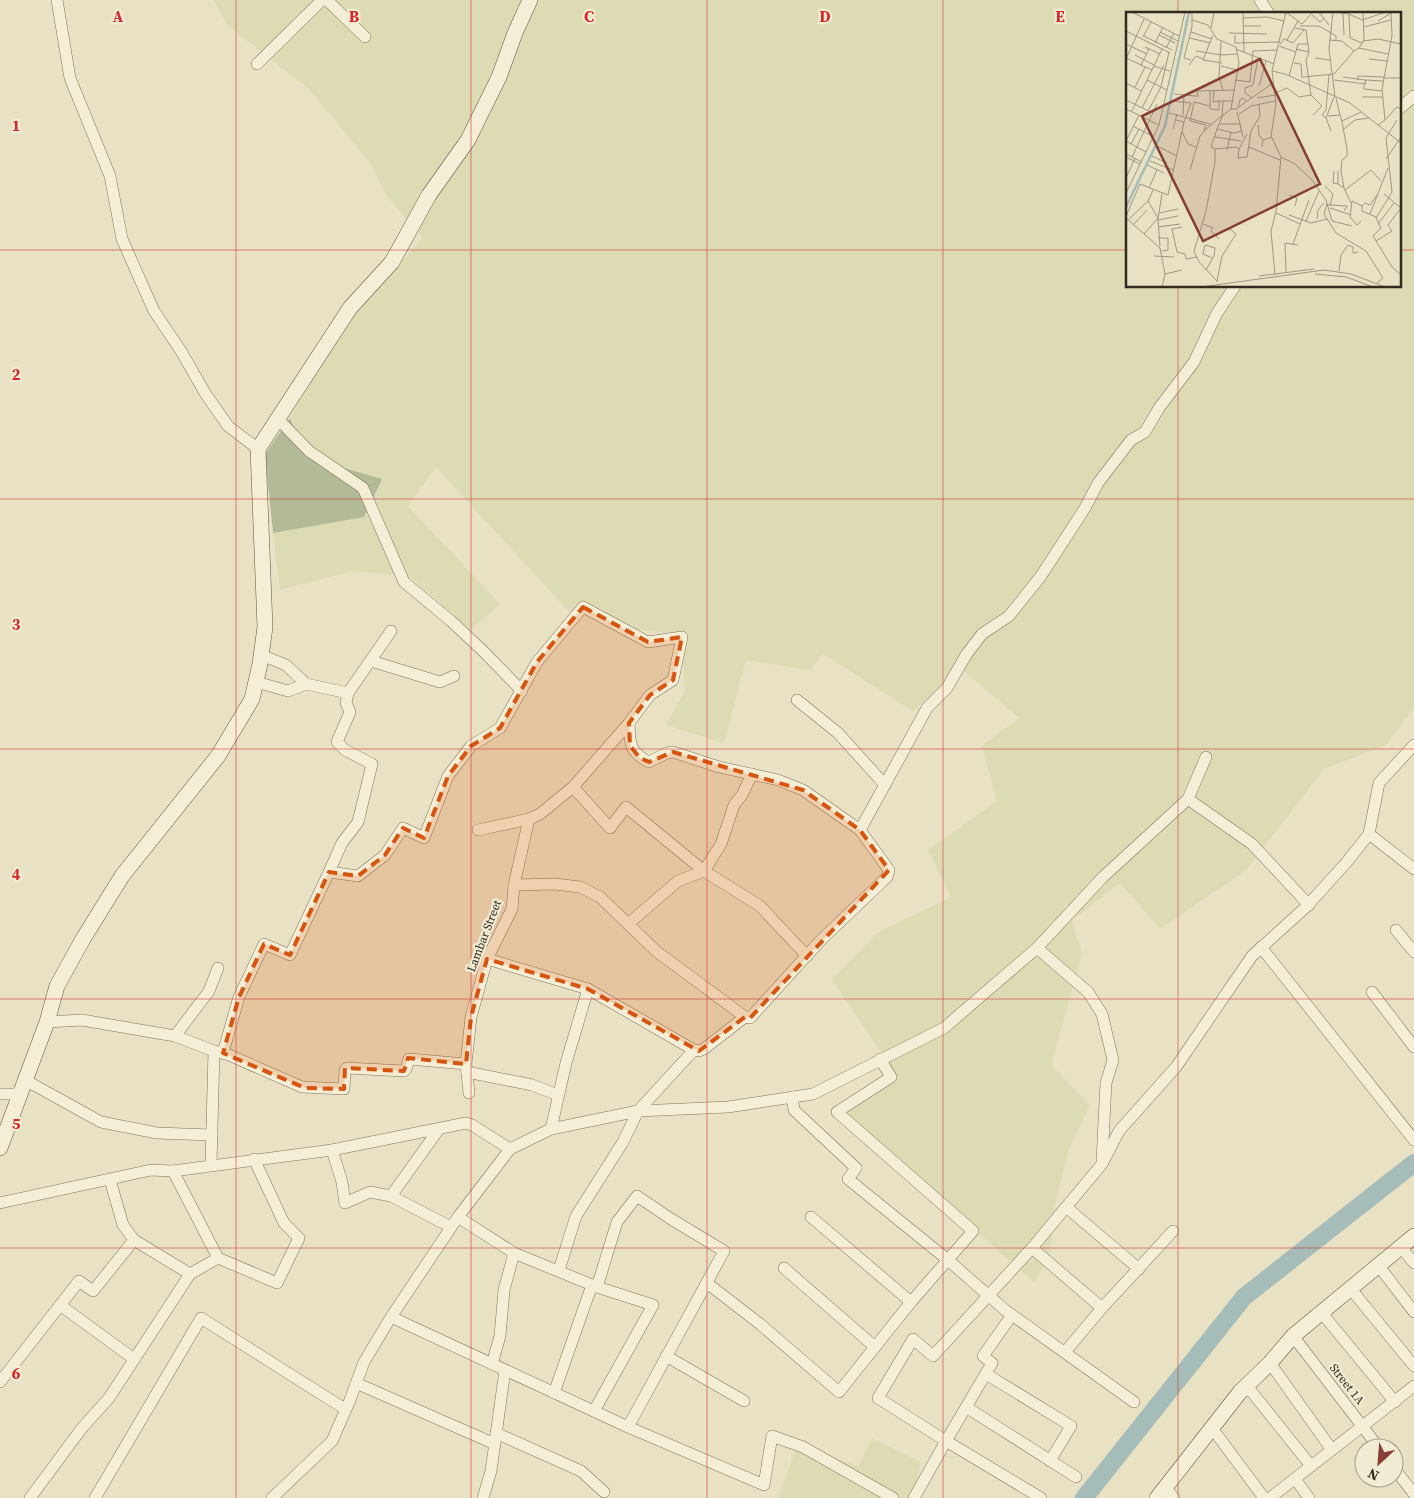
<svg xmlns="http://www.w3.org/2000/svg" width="1414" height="1498" viewBox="0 0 1414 1498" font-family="'Source Serif 4',serif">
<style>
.farmland{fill:#dcdbb3;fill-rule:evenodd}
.cemetery{fill:#b2ba98}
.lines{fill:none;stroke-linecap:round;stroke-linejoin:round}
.river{stroke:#a5bcb8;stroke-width:18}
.street-casing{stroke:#80745d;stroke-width:12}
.secondary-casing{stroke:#625540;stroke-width:16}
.street{stroke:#f4eed6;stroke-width:11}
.secondary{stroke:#f4eed6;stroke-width:15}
.marked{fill:#d6540e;fill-opacity:0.2;stroke:#d6540e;stroke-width:4;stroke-dasharray:10 6;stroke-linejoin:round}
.grid{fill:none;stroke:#d62828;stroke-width:1;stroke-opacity:0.55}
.labels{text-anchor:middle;stroke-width:4.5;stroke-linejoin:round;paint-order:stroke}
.street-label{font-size:12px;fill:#322a1f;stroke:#f0ebd3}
.inset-river{fill:none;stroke:#a5bcb8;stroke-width:2.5}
.inset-road{fill:none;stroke:#9f9882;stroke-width:1}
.view{fill:#873e35;fill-opacity:0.15;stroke:#873e35;stroke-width:2.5}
.inset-edge{fill:none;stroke:#322a1f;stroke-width:2.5}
.grid-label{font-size:16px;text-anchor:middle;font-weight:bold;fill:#d62828;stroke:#f0ebd3;stroke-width:4.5;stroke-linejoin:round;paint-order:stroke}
</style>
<rect width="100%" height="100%" fill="#e8e1c4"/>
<g class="farmland">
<path d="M214,0H1414V708L1386,745L1324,769L1245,871L1160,929L1120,883L1072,920L1082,954L1051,1065L1090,1105L1069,1148L1055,1204L1049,1260L1034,1282L841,1113L885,1078L882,1054L832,979L877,933L951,897L928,850L997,801L982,746L1019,718L963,670L913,711L823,654L810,670L746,660L724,743L666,725L685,691L681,634L633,629L586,606L575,618L436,467L408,506L500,604L471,630L409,576L352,571L280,590L273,533L363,517L382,479L306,457L290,418L347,322L423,238L387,196L371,164L309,89L227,25ZM1128,14H1400V286H1128Z"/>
<path d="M872,1438L921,1462L913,1498H778L797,1446L858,1466Z"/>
</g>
<path class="cemetery" d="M290,418L306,457L382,479L364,517L273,533L265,454Z"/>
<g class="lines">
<path class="river" d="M1084,1498L1244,1297L1414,1163"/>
<g class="street-casing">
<g id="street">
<path d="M57,0L70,78L110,176L122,239L154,311L181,351L205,393L228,426L258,449"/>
<path d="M327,0L365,37"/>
<path d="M1260,0L1269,14"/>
<path d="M257,64L322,0"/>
<path d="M1400,108L1414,96"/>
<path d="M278,419L309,451L363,488L404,582L451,621L483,651L522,691"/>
<path d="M261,655L286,665L306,684"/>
<path d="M371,661L440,682L454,676"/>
<path d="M256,682L288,691L306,684L348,693L391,631"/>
<path d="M797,700L838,733L885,785"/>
<path d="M573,787L610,828L626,807L704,871L760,906L807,956"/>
<path d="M1188,799L1252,844L1309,905"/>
<path d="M478,830L529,819L540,814L573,787L629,723C630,743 629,752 649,762L667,753L673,752L719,767L778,780L803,790L860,830"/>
<path d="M1369,834L1414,869"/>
<path d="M329,872L342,843L358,822L372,764L345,750L337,742L350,712L346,703L348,693"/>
<path d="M514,885L555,884L580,887L600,897L656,951L745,1017L750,1018L821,940L887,877L889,870L860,830L927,708L947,688L966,655L982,634L1009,616L1041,576L1085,508L1098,483L1131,440L1145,432L1159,408L1194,362L1217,313L1235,286"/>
<path d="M628,924L678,881L704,871L721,844L734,805L742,795L752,774"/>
<path d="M1396,930L1414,952"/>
<path d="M1261,947L1414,1140"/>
<path d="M1037,948L1088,992L1102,1014L1113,1060L1106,1083L1102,1160"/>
<path d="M487,959L588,989L694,1050L699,1051L704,1049L745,1017"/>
<path d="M1372,992L1414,1047"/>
<path d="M47,1022L82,1020L175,1036L214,1051L229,1055L302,1087L344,1089L345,1070L347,1068L404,1071L406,1069L409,1059L466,1064"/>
<path d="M175,1036L209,991L218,968"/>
<path d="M223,1053L239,997L264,944L290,955L329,872L358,876L385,855L403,828L424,838L448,776L471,746L500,728L537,662L583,607L648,642L682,637L673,680L650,695L629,723"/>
<path d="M467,1072L532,1085L558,1095"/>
<path d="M25,1080L101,1122L157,1133L212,1135"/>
<path d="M469,1093L466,1064L471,1017L487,959L512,909L514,885L529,819"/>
<path d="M0,1094H20"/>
<path d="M792,1097L794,1110L856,1168L848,1179L948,1260L1005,1310L1134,1402"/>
<path d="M551,1129L566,1063L588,989"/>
<path d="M332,1150L342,1182L345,1203L370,1192L391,1196L439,1129"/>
<path d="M211,1165L214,1051"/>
<path d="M173,1171L218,1258"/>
<path d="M110,1180L123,1225L134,1240L190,1274"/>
<path d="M391,1196L451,1227"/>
<path d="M0,1203L151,1170L173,1171L332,1150L466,1123L472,1125L510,1149"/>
<path d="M1066,1207L1139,1269"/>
<path d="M458,1217L514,1253L597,1287L617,1222L637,1196L671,1219L724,1251L628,1427"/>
<path d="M811,1217L911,1302"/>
<path d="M1400,1246L1414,1263"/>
<path d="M1032,1248L1102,1164L1119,1131L1176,1067L1252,956L1306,907L1346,863L1369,834L1379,783L1414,745"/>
<path d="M1378,1265L1414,1312"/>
<path d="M784,1268L875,1347"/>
<path d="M559,1270L576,1216L623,1142L638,1111L694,1050"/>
<path d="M707,1283L760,1324L839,1392L911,1302L973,1231L837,1112L891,1077L880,1059"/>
<path d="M1350,1288L1414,1366"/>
<path d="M60,1305L134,1359"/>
<path d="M1321,1312L1395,1402"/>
<path d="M391,1317L628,1427L764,1485L772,1436L803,1447L893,1498"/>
<path d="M1293,1336L1379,1448"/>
<path d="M1065,1352L1102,1308L1173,1231"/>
<path d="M666,1356L744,1401"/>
<path d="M1270,1363L1332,1450"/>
<path d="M492,1364L500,1336L504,1290L514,1253"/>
<path d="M986,1374L1071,1426L1050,1461"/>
<path d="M0,1382L79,1281L93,1291L134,1240"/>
<path d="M356,1383L495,1444"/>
<path d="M1247,1386L1311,1466"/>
<path d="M554,1393L592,1285"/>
<path d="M966,1407L1076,1477"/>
<path d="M594,1411L653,1305L597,1287"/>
<path d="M1212,1428L1264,1498"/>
<path d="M496,1433L581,1471L604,1492"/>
<path d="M1394,1468L1414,1494"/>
<path d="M1295,1479L1309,1498"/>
<path d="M1165,1487L1174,1498"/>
<path d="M30,1498L82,1428L109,1398L190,1274L218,1258L277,1283L299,1238L284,1223L254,1159"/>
<path d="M95,1498L201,1318L345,1409"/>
<path d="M272,1498L332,1441L350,1400L364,1362L391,1317L458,1217L510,1149L551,1129L638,1111L728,1107L813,1094L944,1028L1037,948L1103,877L1188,799L1206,757"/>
<path d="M483,1498L491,1471L505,1370"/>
<path d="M914,1498L946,1441L992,1363L983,1356L1012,1315"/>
<path d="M1041,1498L946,1441L878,1398L913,1339L933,1356L1032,1248L1102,1308"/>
<path d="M1270,1498L1414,1386"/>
</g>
</g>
<g class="secondary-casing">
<g id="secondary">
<path d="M0,1148L47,1022L57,986L83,939L122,876L218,756L252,699L260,664L265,627L258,449L350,308L392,262L429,195L468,140L499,77L515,33L530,0"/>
<path d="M1157,1498L1240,1392L1270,1363L1293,1336L1414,1236"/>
</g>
</g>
<use href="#street" class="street"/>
<use href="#secondary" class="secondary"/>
</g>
<path class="marked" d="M583,607L648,642L682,637L673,680L650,695L629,723L630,746L640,758L649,762L673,752L803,790L860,830L889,870L750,1018L745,1017L699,1051L588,989L487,959L471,1017L466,1064L408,1058L404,1071L345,1068L344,1089L305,1088L223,1053L239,997L264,944L290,955L329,872L358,876L385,855L403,828L424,838L448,776L471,746L500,728L537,662Z"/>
<path class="grid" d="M236,0V1498M471,0V1498M707,0V1498M943,0V1498M1178,0V14M0,250H1128M1400,250H1414M1178,286V1498M0,499H1414M0,749H1414M0,999H1414M0,1248H1414"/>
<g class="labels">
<g class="street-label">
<text transform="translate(484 936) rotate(-69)" y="4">Lambar Street</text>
<text transform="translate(1347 1384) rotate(52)" y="4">Street 1A</text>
</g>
</g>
<g transform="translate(1126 12)">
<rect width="275" height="275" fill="#e8e1c4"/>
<path class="inset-river" d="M0,195L39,114L63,0"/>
<path class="inset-road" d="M6,0L53,24M117,0L118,40M193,0L203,13M207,0L203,37L209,85M210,0L223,2L236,8L260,0M237,0L238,28L233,36L262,42M217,2L218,23M223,2L224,26L236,31M186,3L194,10L198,6M117,6L141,5L158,9M252,9L267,0M176,12L187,0M118,14H135M174,14H193L210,24V29M238,15L265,8M85,16L88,0M169,16L180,18L183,40M0,19L44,41M34,20L52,29M65,20L86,27M103,21L141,22M33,23L49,31M87,23L77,48L96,51M109,23V31L154,30M18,24L46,38M17,25L25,10M64,26L84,31M161,28L172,9M203,28L216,29L228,39L233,36M237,29L252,27L275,32M95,30L93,64L97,78M29,31L37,15M0,32L21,42M154,32L158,27L167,31L178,18M153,34L170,40M19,35L34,42M40,36L48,21M110,37L148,52M70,39L96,43M9,43L28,53M96,43L111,42M0,46L26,58M189,46L204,48M0,47L18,7M243,47L261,49M65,48L58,46L66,15V0M168,51L175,52L176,66M15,53L23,37M63,53L70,44L77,47M28,54L44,59M95,54L111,58M146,59L159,62L224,91L275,131M163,64L172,32H182M177,65L208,62L228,39M217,65L239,68M257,66H275M21,68L41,78M109,68L124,70L127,39L152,38M208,68L240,72L239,68L257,69M232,68V64L258,65M0,71L15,79M238,72V77L256,79M133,74L140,49M9,75L19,55M84,78V97L93,98V89H107M88,78L87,90L93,89M149,81L161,76L173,85L185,83L180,48L183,40L170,37M48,82L69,84H72L71,79L109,78M185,83L196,94L187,103M236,85H257M126,86L119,81V76L127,73L132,46M131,86L149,83M210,86L214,103M0,88L27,101M46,89L65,91L58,110L50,108M112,95L114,88L117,86L120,89M16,96L38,53M0,97L33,113M105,97H110L147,71M6,99L36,37M22,99L35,75L43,40M111,100L117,125M43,101L84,112M113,102L125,94L149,89M57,103L58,83M202,104L214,103L216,110L221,137V144L216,148L215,159L218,176L225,191M200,106L196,103L200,98L203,63M259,108L271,95L275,97M271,108L260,126L266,180L250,206L255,216L247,224L266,255L275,263M216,109L235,100M94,112H115M132,113L133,123L137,128M252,113L259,108L256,77L266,24L265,0M7,114L28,125M47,117L51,102M91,117L96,105L97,89M218,117L229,108L243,106M78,119L80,113L64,109L68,90L84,94M205,119L200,106L208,85M56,120L62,132L70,135M89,125L115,129M0,129L13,103M0,129L20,140M5,132L13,117M31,134L51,144M123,135L154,148M136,135L137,128L146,125M89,137L110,135L113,137L121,122M113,137L112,146L121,145L125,119L134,104L133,93M101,138L105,120M0,142L16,150M26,144L41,151M0,145L14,152M6,145L31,92M155,145L169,152L186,168L200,188L206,209L226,214M260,147L275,125M24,149L47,158M21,153L38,161M64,158L74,124L83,114L105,97L113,50L110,35L91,27L82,13L66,8M208,159L207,171L212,172M212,159V172L218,176M0,166L9,146M199,174L207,182L204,193H201M23,176L31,158M219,178L245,158L255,169M0,181L33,113L59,0M163,183L171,186L169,194M201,192L198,202L210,221L240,239L257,266L251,271M204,193L221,194L218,199M236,194L239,191L244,193L251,183M204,196L225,203M33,201L52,197M150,201L174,212M244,202L262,156M163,203L185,211L201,207M0,204L14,172L42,183L58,110M0,206L34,236L39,262L36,275M3,207L22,189L27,178M191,207L192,198L198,191M32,208L52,204M180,209L193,179M235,209L231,213L224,205L226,189L236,194V199L250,205M8,212L21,198M77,212L87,216L85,219L93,227M252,212L268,191M32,215L54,212M56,215L46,217L51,240L59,242L60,247L71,245M18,222L32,206L22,189M32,226H42V238L36,239M250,229L266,219L262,213L275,196L258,182M167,232L183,188M34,234L32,207L36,182M28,244L48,245M80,258L88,244L89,236L79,233L77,242L86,246M213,259L215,243L222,233L227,235V241L232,240M160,260L159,231L172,233M39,262L56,258M189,262L220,265L247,275M149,263L145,219L150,199L155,145L145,124L150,92L146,59L160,0L176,12M133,264L188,257M91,269L96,244L110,222L104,217M92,270L73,250L68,239L80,199L89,150V137L85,135L91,117L108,121L116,119M75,275L198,258L225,262L259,275"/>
<path class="view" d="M134,47L194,172L77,229L16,104Z"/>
<rect width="275" height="275" class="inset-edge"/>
</g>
<g class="grid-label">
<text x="118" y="22">A</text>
<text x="354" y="22">B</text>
<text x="589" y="22">C</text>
<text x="825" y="22">D</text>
<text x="1060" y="22">E</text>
<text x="16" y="131">1</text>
<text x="16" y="380">2</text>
<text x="16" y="630">3</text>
<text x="16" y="880">4</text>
<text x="16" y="1129">5</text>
<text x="16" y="1379">6</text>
</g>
<g transform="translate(1379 1463) rotate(206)"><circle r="24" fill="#f0ebd3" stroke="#a49e8b"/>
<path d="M0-4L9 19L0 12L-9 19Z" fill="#873e35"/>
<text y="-8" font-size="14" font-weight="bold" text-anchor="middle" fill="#322a1f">N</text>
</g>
</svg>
